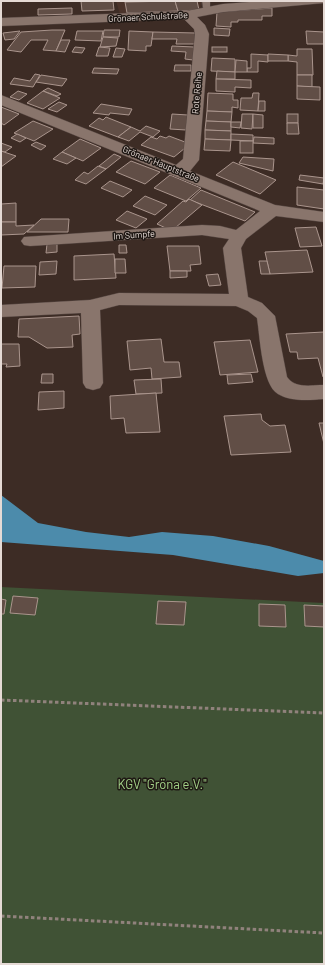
<svg xmlns="http://www.w3.org/2000/svg" width="325" height="965" viewBox="0 0 325 965" font-family="Barlow,sans-serif">
<style>
.built{fill:#4b332a}
.green{fill:#405235}
.water{fill:#4c8bab}
.building{fill:#614e46;stroke:#aa958d}
.lines{fill:none;stroke-linecap:round;stroke-linejoin:round}
.lane-casing{stroke:#564742;stroke-width:1}
.street-casing{stroke:#564742;stroke-width:1}
.path{stroke:#90827c;stroke-width:3;stroke-dasharray:3.5 2.5;stroke-linecap:butt}
.lane{fill:#89756c;fill-rule:evenodd}
.street{fill:#89756c;fill-rule:evenodd}
.labels{text-anchor:middle;stroke-width:3;stroke-linejoin:round;paint-order:stroke}
.far-street-label{font-size:9px;fill:#e5dad5;stroke:#1e1713}
.near-park-label{font-size:13px;fill:#a2d187;stroke:#1e1713}
</style>
<rect width="100%" height="100%" fill="#3d2c25"/>
<path class="built" d="M116,1H201L200,10L120,14Z"/>
<path class="green" d="M1,587L324,603V964H1Z"/>
<path class="water" d="M1,495L38,523L86,532L129,537L162,532L213,536L269,546L324,561V573L298,576L173,555L1,542Z"/>
<g class="building">
<path d="M81,1H113L114,10L82,11Z"/>
<path d="M175,1L178,11L127,13L125,2Z"/>
<path d="M175,1H197L199,10L178,11Z"/>
<path d="M72,8V14L38,15V9Z"/>
<path d="M272,8V16H262V20H238V22H231V27L216,26L217,12Z"/>
<path d="M214,28L230,29L229,36L214,35Z"/>
<path d="M52,30H65L56,51L43,50L48,40H31L21,52L7,50L21,32Z"/>
<path d="M104,30H120L119,37H103Z"/>
<path d="M20,31L14,39L5,40L3,33Z"/>
<path d="M77,31H103L101,41L75,40Z"/>
<path d="M129,31L153,32L151,46H146V51L128,50Z"/>
<path d="M306,31L324,32V44H307Z"/>
<path d="M153,32L196,33L195,44H176L177,39H152Z"/>
<path d="M103,37L118,38L116,46L100,47Z"/>
<path d="M61,40H70L65,52L56,51Z"/>
<path d="M172,46L194,47L193,60L185,59L186,52L171,51Z"/>
<path d="M75,47L85,48L82,53L72,52Z"/>
<path d="M99,47L110,48L108,56H96Z"/>
<rect x="212" y="47" width="15" height="5"/>
<path d="M116,48L125,49L122,57H113Z"/>
<path d="M297,49H312L313,75H297V62L288,61V55L297,56Z"/>
<path d="M251,54L268,55V62L258,61V72H247V68H251Z"/>
<path d="M268,54L288,55V61H268Z"/>
<path d="M212,58L235,59V72L211,71Z"/>
<path d="M236,60L247,61V72H235Z"/>
<path d="M175,65H191V71H174Z"/>
<path d="M94,68L119,69L117,74L92,73Z"/>
<path d="M217,71L235,72V79H216Z"/>
<path d="M35,74L40,75L33,87L10,84L14,78L30,81Z"/>
<path d="M41,75L67,79L62,86L36,82Z"/>
<path d="M297,75H312V87L297,86Z"/>
<path d="M216,79L251,80V88L235,87V92L216,91Z"/>
<path d="M297,86L320,87V100L297,99Z"/>
<path d="M48,88L61,94L57,96L43,91Z"/>
<path d="M18,91L27,94L19,100L10,97Z"/>
<path d="M43,91L60,98L43,109L27,103Z"/>
<path d="M208,93L233,94V100H238V108L232,107V112L207,111Z"/>
<path d="M253,93H259L258,111L240,110L241,98H252Z"/>
<path d="M259,101H265V111H258Z"/>
<path d="M59,102L67,105L57,112L48,109Z"/>
<path d="M101,104L132,109L129,115L110,113L109,115L93,113Z"/>
<path d="M1,107L19,114L4,125L1,123Z"/>
<path d="M207,111L232,112L231,122L206,121Z"/>
<path d="M172,114L188,115L186,130L170,129Z"/>
<path d="M242,114H253L252,129L241,128Z"/>
<path d="M253,114L263,115V128H253Z"/>
<rect x="287" y="114" width="11" height="9"/>
<path d="M106,117L131,127L118,137L89,126L99,118L103,120Z"/>
<path d="M33,121L53,129L34,141L14,133Z"/>
<path d="M206,121L231,122V131L205,130Z"/>
<path d="M231,122H241L240,128L231,127Z"/>
<path d="M287,123H298L299,134H287Z"/>
<path d="M146,126L160,131L153,137L140,132L129,141L118,137L131,127L140,131Z"/>
<path d="M205,130L231,131V140L205,139Z"/>
<path d="M17,134L26,138L20,142L11,138Z"/>
<path d="M231,134L253,135V141L231,140Z"/>
<path d="M160,136L166,138L169,136L185,142V148L174,157L141,145L151,137L157,139Z"/>
<path d="M254,137L274,138V144L253,143Z"/>
<path d="M80,139L101,148L83,161L62,152Z"/>
<path d="M205,139L231,140L230,151L204,150Z"/>
<rect x="240" y="141" width="13" height="12"/>
<path d="M36,142L46,146L41,150L31,145Z"/>
<path d="M1,143L12,147L5,152L1,151Z"/>
<path d="M1,151L16,156L1,167Z"/>
<path d="M62,152L76,158L67,164L53,159Z"/>
<path d="M114,154L121,157L106,169L99,166Z"/>
<path d="M243,157L274,159L273,171L239,163Z"/>
<path d="M131,161L160,172L145,184L116,172Z"/>
<path d="M233,162L276,180L260,194L216,175Z"/>
<path d="M98,166L106,169L86,184L75,180L84,172L88,174Z"/>
<path d="M170,175L201,188L186,201L154,188Z"/>
<path d="M300,175L324,178L323,184L299,180Z"/>
<path d="M110,181L132,190L123,197L101,188Z"/>
<path d="M297,187L324,190V209L297,205Z"/>
<path d="M201,190L255,212L245,221L190,200Z"/>
<path d="M145,196L167,205L155,215L133,206Z"/>
<path d="M189,199L202,205L175,228L168,229L157,224L183,201L186,202Z"/>
<path d="M16,203V222H1V204Z"/>
<path d="M127,211L147,219L136,228L116,220Z"/>
<path d="M41,219H69L68,232H27Z"/>
<path d="M1,222H16V226L34,225L24,234L1,235Z"/>
<path d="M316,227L322,246L300,247L295,228Z"/>
<path d="M47,244H57V252L46,253Z"/>
<path d="M119,245H126L127,253H119Z"/>
<path d="M167,246H199L201,264L190,265L191,271H170Z"/>
<path d="M307,250L313,272L270,274L265,252Z"/>
<path d="M114,254L116,278L74,280V256Z"/>
<path d="M115,259H125L126,273H115Z"/>
<path d="M57,261L56,274L39,275L40,262Z"/>
<path d="M259,261H267L270,274H261Z"/>
<path d="M4,266H36L35,287L2,288Z"/>
<path d="M170,271H187V277L170,278Z"/>
<path d="M218,274L221,285L209,286L206,275Z"/>
<path d="M79,316L80,334L72,335L73,347L47,348L29,337H18L19,319Z"/>
<path d="M324,332V377H323L318,358L298,359L297,352H290L286,334Z"/>
<path d="M161,339L164,362H179L181,377L152,379L151,368L130,370L127,341Z"/>
<path d="M250,340L258,372L220,375L214,342Z"/>
<path d="M1,344H19L20,366L6,367L7,364H1Z"/>
<path d="M42,374H53V383H41Z"/>
<path d="M251,374L253,382L228,384L227,375Z"/>
<path d="M161,379L162,393L136,394L134,380Z"/>
<path d="M64,391V408L38,410L39,392Z"/>
<path d="M156,393L160,432L126,433L124,418L111,419L110,396Z"/>
<path d="M261,414L262,420L270,426L285,425L291,452L231,455L224,416Z"/>
<path d="M319,423H324V444Z"/>
<path d="M13,596L38,598L35,615L10,613Z"/>
<path d="M1,599L6,600L4,614H1Z"/>
<path d="M158,601L186,602L184,625L156,624Z"/>
<path d="M259,604L285,605L286,627L259,626Z"/>
<path d="M304,605L324,606V627L305,626Z"/>
</g>
<g class="lines">
<g class="lane-casing">
<path id="lane" d="M202,1H210V13H204Z"/>
</g>
<g class="street-casing">
<path id="street" d="M264,1H324V3L223,12L197,17L205,25L209,34L199,160L190,171L275,205L324,212V222L276,216L246,239L241,248L248,297L262,303L275,316L287,377C296,389 310,385 324,385V399C310,400 291,402 278,394C262,385 260,337 257,318L248,311L236,306L119,305L100,310L103,383L100,388L93,390L86,388L83,383L81,313L1,317V305L90,300L119,293L229,294L223,248L229,239L202,235L30,246L24,245L21,241L24,237L202,225L220,226L236,230L260,211L1,105V95L176,165L183,159L195,34L194,29L184,19L1,26V18L187,11L223,4Z"/>
</g>
<g class="path">
<path d="M1,700L324,713"/>
<path d="M1,916L324,933"/>
</g>
<use href="#lane" class="lane"/>
<use href="#street" class="street"/>
</g>
<g class="labels">
<g class="far-street-label">
<text transform="translate(148 17) rotate(-3)" y="3">Grönaer Schulstraße</text>
<text transform="translate(197 93) rotate(-85)" y="3">Rote Reihe</text>
<text transform="translate(161 164) rotate(22)" y="3">Grönaer Hauptstraße</text>
<text transform="translate(134 235) rotate(-4)" y="3">Im Sumpfe</text>
</g>
<g class="near-park-label">
<text x="162" y="789">KGV "Gröna e.V."</text>
</g>
</g>
<rect width="325" height="965" fill="none" stroke="#e5dad5" stroke-width="4"/>
</svg>
